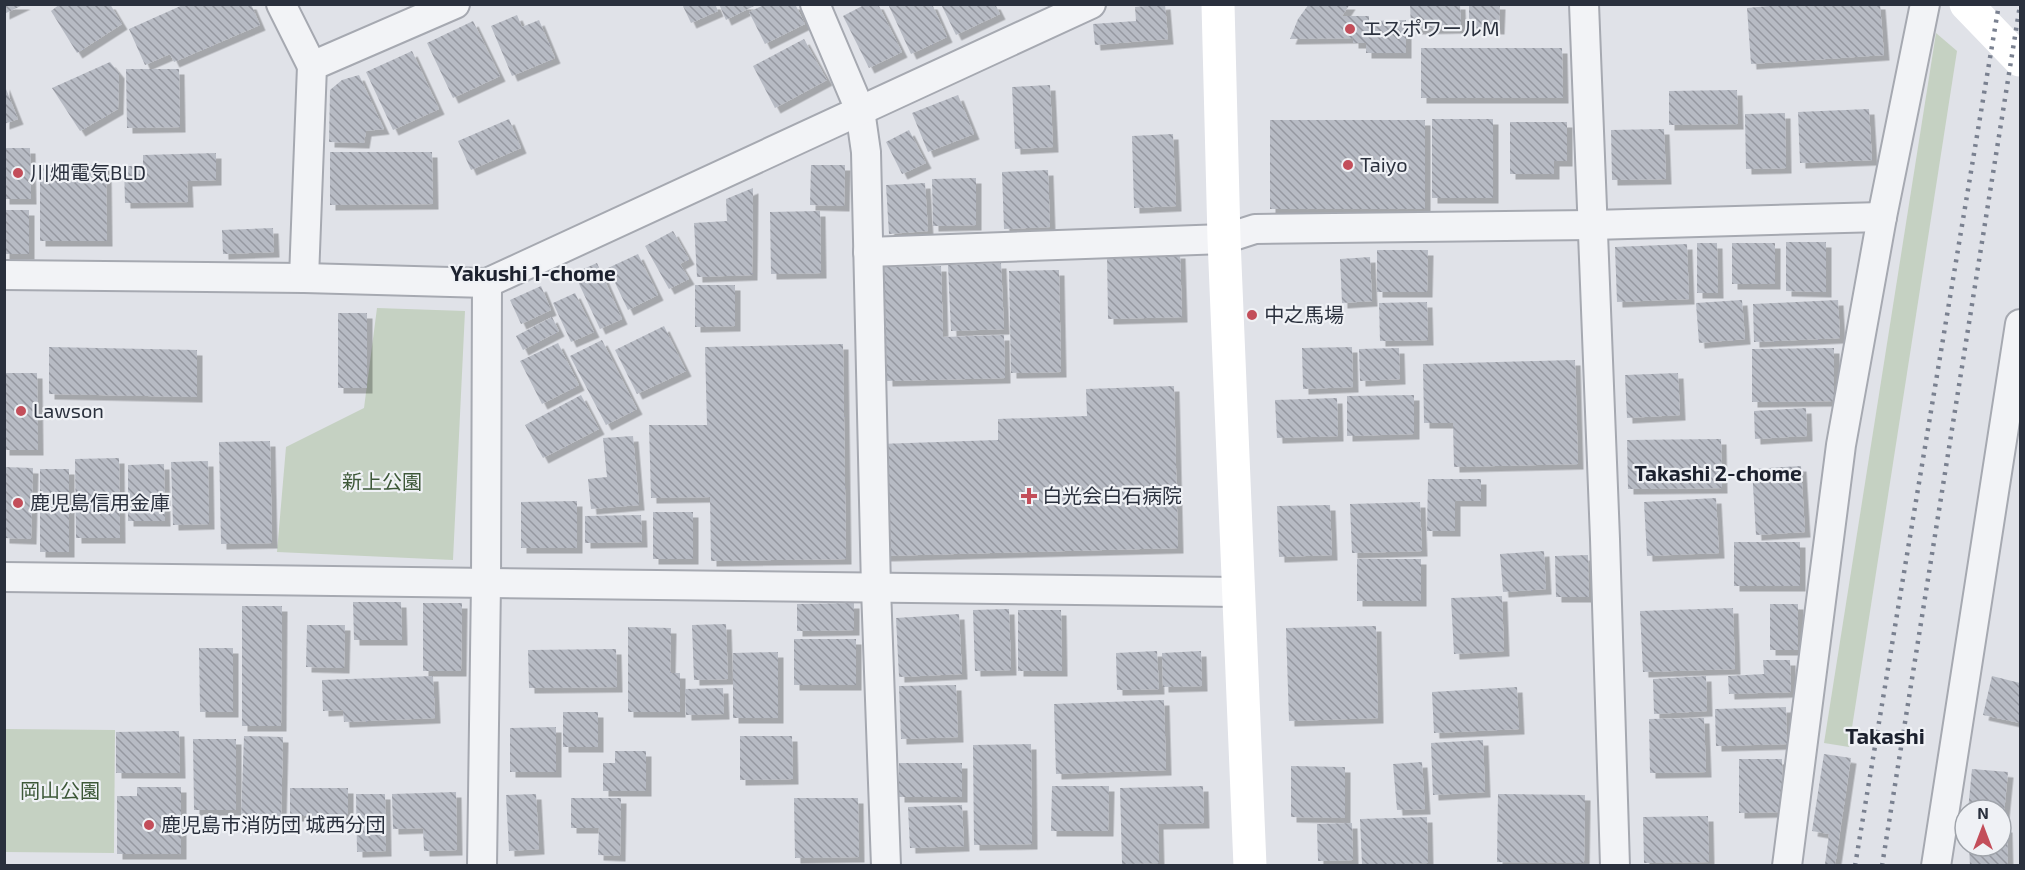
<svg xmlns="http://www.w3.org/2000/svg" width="2025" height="870" viewBox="0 0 2025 870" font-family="'Exo 2','Noto Sans JP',sans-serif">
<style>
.green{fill:#c5d1c2}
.building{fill:url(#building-back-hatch);filter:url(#shadow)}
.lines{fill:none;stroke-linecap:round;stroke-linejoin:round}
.street-casing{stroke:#a6a9b1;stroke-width:32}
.street{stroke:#f2f3f6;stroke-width:28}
.secondary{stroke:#fff;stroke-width:33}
.rail{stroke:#7a8190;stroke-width:4.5;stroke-dasharray:3 6;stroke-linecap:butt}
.poi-dot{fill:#c34e5a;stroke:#eff1f5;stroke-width:2}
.labels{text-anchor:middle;stroke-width:4.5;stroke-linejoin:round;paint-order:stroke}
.poi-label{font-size:20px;fill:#2a303d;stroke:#eff1f5;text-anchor:start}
.park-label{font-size:20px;fill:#3d5838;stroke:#eff1f5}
.neighbourhood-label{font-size:21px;font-weight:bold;fill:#1c212e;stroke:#eff1f5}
.quarter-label{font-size:22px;font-weight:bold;fill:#1c212e;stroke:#eff1f5}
</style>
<defs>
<pattern id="building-back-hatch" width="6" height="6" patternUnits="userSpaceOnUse" patternTransform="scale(1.5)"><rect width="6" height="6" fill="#b7bbc4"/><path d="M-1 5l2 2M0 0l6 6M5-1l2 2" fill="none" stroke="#9598a0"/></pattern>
<filter id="shadow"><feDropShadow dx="5.5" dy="5.5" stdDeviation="0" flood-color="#0004"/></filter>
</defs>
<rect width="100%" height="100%" fill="#e0e2e8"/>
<g class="green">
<path d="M1936,33L1957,51L1849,747L1824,743Z"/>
<path d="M377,308L465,311L453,560L277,552L286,447L364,408Z"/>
<path d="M5,729L115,730L114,853L5,852Z"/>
</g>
<g class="building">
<path d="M4,4H25L4,14Z"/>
<path d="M60,4H110L122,24L77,53L51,11Z"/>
<path d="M185,4H251L260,25L174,62L170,54L145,65L129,29Z"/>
<path d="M682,4H715L718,11L691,23Z"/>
<path d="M719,4H758L726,20Z"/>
<path d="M766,4H795L805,24L765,44L749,12Z"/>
<path d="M866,4H878L902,52L869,68L843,16Z"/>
<path d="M888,4H932L947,37L911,54Z"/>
<path d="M941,4H995L1000,14L956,35Z"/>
<path d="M1165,4L1168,39L1095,45L1093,24L1136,21L1135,7Z"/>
<path d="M1309,4H1350L1342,16H1369V21L1406,20V53H1366V43H1353V38L1290,39L1298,19Z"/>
<path d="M1410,4H1460L1461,28L1411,29Z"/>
<path d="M1469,4H1500L1499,29L1469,28Z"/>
<path d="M1792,4H1880L1884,55L1751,64L1747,8Z"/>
<path d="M517,15L522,27L539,20L555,58L512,76L491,26Z"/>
<path d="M473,21L500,76L453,98L427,43Z"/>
<path d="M804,39L827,80L775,108L753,66Z"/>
<path d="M1421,48H1562L1563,98H1421Z"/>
<path d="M412,51L439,109L393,130L366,72Z"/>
<path d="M110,62L119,73L118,109L80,131L52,88Z"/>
<path d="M126,69H179L180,127L127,128Z"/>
<path d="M359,75L384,129L366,131L364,143L329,142L330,90L342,80Z"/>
<path d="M4,84L18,119L4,124Z"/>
<path d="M1050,85L1053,147L1015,149L1012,87Z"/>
<path d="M1737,90L1738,124L1669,125V91Z"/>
<path d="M958,95L974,134L928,152L912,113Z"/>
<path d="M1869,109L1872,160L1800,163L1798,112Z"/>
<path d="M1785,113L1786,168L1746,169L1745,114Z"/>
<path d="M509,119L521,148L471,170L458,141Z"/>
<rect x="1432" y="119" width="61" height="79"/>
<rect x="1270" y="120" width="155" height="89"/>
<path d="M1510,122H1567V161H1554V174H1510Z"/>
<path d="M1664,129L1666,179L1612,180L1611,130Z"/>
<path d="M909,130L926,163L902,174L886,142Z"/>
<path d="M1173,134L1176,206L1134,208L1132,136Z"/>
<path d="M4,148H30L31,199H4Z"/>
<path d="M330,152H432L433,204L330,205Z"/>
<path d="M216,153V180L187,181L188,202L125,203L124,166H143V155Z"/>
<path d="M40,165H106L107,241H40Z"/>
<path d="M811,165H845L844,206L810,205Z"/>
<path d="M1048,170L1050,227L1004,229L1002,172Z"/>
<path d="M976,178V225L933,226L932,179Z"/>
<path d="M925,183L928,231L889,234L886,185Z"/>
<path d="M753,188L752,275L697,277L694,223L727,221L726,199Z"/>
<rect x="4" y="210" width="25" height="44"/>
<path d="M820,211L821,273L771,274L770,212Z"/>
<path d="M273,228L274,252L223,254L222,230Z"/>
<path d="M673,231L689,259L680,264L689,279L669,289L645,246Z"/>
<path d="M1786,242H1826V292L1786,291Z"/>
<path d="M1697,243H1717L1718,293H1697Z"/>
<rect x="1732" y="243" width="43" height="41"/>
<path d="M1687,244L1689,299L1617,302L1615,247Z"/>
<path d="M1377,250H1428L1427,292H1377Z"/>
<path d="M1180,253L1182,317L1108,319L1107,254Z"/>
<path d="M638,254L658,295L628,310L608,268Z"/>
<path d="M1370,257L1372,301L1342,303L1340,259Z"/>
<path d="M597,263L622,319L600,329L574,273Z"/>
<path d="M1001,263L1004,329L951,331L948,265Z"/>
<path d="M941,266L943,337L1004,335L1005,378L887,381L884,267Z"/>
<path d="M1059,270L1061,372L1011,373L1009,271Z"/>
<path d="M695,285H735V326L695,327Z"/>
<path d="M541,286L551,310L521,324L510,300Z"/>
<path d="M575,293L594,332L571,342L553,303Z"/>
<path d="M1742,300L1745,339L1699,343L1696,303Z"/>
<path d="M1838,300L1840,338L1754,342L1753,304Z"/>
<path d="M1427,302L1428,340L1380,341L1379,303Z"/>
<rect x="338" y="313" width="29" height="75"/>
<path d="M552,317L559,331L523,350L516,336Z"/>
<path d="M664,326L686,371L637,394L615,350Z"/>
<path d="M602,340L637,409L606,425L570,356Z"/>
<path d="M558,343L579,385L542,404L520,361Z"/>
<path d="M843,344L846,559L711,561L710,497L651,498L649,425H707L705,347Z"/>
<path d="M49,347L197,350V397L49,394Z"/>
<path d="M1352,347L1353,387L1303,389L1302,348Z"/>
<path d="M1399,348L1400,379L1360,381L1359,349Z"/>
<path d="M1834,348V401L1752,402V349Z"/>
<path d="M1575,360L1578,464L1454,467L1453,423H1424L1423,364Z"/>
<path d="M4,373H37L38,450H4Z"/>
<path d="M1678,373L1680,415L1627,418L1625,375Z"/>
<path d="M1174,386L1178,548L882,556L879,444L998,440V419L1087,416L1086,389Z"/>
<path d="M581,395L599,429L543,458L525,425Z"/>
<path d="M1414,395V434L1347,436V396Z"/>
<path d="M1337,398L1338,436L1277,438L1275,400Z"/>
<path d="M1806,408L1807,436L1755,439L1754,411Z"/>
<path d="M633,436L639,505L591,509L588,479L607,477L603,438Z"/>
<path d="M1721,439L1722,488L1628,489L1627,440Z"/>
<path d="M270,441L272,543L221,544L219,442Z"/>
<path d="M119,458L120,538H76L75,459Z"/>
<path d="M208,461L209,524L173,525L171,462Z"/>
<path d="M164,464L165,521H128V465Z"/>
<path d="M1801,466L1805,532L1756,535L1752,469Z"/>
<path d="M4,467L33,468L31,539L4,538Z"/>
<rect x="40" y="469" width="29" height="83"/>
<path d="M1428,479H1481V501H1455V531H1427Z"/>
<path d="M1716,498L1719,553L1647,556L1644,502Z"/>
<path d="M577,501V548H521V502Z"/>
<path d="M1420,502L1422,551L1352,553L1350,504Z"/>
<path d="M1330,505L1332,555L1279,557L1277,506Z"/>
<rect x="653" y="512" width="40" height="47"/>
<path d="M641,515L642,542L585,543V516Z"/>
<rect x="1734" y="542" width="66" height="44"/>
<path d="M1544,551L1546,589L1503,592L1500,554Z"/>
<path d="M1588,555L1589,597H1556L1555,556Z"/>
<rect x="1357" y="559" width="64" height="42"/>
<path d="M1502,596L1504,651L1454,654L1451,598Z"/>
<path d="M353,602H401L402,640H354Z"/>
<path d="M423,603H462L461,671H423Z"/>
<path d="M854,603V630L797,631V604Z"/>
<rect x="1770" y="604" width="28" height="46"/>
<path d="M242,606H282L281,726H242Z"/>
<path d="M1733,608L1735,669L1643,672L1640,611Z"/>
<path d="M1009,609L1011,670L975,671L973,610Z"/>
<path d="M1018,610H1061L1062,671H1018Z"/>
<path d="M959,614L962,674L899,677L896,618Z"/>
<path d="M726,624L728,679L694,680L692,625Z"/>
<path d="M307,625H345L344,668L306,667Z"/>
<path d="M1376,626L1378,718L1289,721L1286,628Z"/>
<path d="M628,627L671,628L670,673H680V712H628Z"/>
<rect x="794" y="639" width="62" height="46"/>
<path d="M199,648H233V712H200Z"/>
<path d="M616,649L617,687L529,688L528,650Z"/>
<path d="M1157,651L1159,689L1117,690L1116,653Z"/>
<path d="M1201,651L1202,686L1163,687L1162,653Z"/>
<path d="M778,652V718H733V653Z"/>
<path d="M1763,660H1790L1791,692L1729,694L1728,676L1764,674Z"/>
<path d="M433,676L435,718L344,722L343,710L323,711L322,680Z"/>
<path d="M1706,676L1707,711L1654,714L1653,679Z"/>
<path d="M1992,676L2020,683V723L1983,715Z"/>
<path d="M956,685L958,737L901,739L899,686Z"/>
<path d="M1517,687L1519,729L1434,733L1432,692Z"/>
<path d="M723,688L724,714L686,715L685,689Z"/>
<path d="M1164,700L1166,770L1056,774L1054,704Z"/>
<path d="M1786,707L1787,744L1716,746L1715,709Z"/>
<rect x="563" y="712" width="35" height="35"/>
<path d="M1704,718L1706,772L1650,773L1649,719Z"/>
<path d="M556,727V772H510V728Z"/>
<path d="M179,731L180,773H116V732Z"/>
<path d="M244,736L283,737L281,820L241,819Z"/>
<path d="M740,736H792L793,779L740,780Z"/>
<path d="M193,739H236V810H194Z"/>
<path d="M1483,740L1485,792L1433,795L1431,743Z"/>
<path d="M1031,744L1032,844L974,845L973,745Z"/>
<path d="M615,751H646V791H603V763H615Z"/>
<path d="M1824,754L1851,758L1835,866L1825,864L1829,834L1812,831Z"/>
<path d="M1739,759H1782L1783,812L1739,813Z"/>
<path d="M1422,762L1425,809L1397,810L1393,764Z"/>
<rect x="899" y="763" width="63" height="34"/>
<path d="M1291,766L1345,767V818L1291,817Z"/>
<path d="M1972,769L2008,772L2004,813H2001V810H1968Z"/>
<path d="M1052,786H1109L1108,831H1051Z"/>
<path d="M1203,786L1204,823L1158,824L1159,863L1122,864L1120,788Z"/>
<path d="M137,787H181V854H117V796H137Z"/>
<rect x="290" y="788" width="58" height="28"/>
<path d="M456,792L457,850L424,851L423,828L393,829L392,794Z"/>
<path d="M356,794H385L386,851L357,852Z"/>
<path d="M536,794L539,849L509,851L506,795Z"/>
<path d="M1498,794L1585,795L1584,863L1497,862Z"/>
<path d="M571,798H621L620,856L598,855L599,828H571Z"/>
<path d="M794,798H858L859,857L795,858Z"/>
<path d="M962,805L964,846L910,848L908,807Z"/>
<path d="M1708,816L1709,862L1644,863L1643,817Z"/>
<path d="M1427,817L1428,863L1362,865L1360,819Z"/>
<path d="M1352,823L1353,860L1318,861L1317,824Z"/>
<path d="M2001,827H2007L2008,866H1970L1969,846H2001Z"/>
</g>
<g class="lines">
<g class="street-casing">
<g id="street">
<path d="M281,4L312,66"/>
<path d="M815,4L860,110L866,152L876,588L886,866"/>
<path d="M1584,4L1605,539L1615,866"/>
<path d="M868,252L1224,239L1255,229L1592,225L1882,217"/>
<path d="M4,275L304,278L487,283L1091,4"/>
<path d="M304,278L312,66L455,4"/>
<path d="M4,577L1238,592"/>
<path d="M482,866L486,583L487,283"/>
<path d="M1787,866L1841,445L1882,217L1925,4"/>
<path d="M1936,866L2020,324"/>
</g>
</g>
<use href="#street" class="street"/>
<g class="secondary">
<path d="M1218,4L1224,239L1250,866"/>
<path d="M1966,4L2020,60"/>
</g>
<g class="rail">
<path d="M1855,866L1999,4"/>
<path d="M1882,866L2020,5"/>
</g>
</g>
<g class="poi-dot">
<circle cx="1350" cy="29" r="6"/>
<circle cx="1348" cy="165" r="6"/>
<circle cx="18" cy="173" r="6"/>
<circle cx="1252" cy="315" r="6"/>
<circle cx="21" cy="411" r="6"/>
<path d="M1026 487h6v6h6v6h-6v6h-6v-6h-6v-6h6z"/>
<circle cx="18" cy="503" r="6"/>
<circle cx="149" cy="825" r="6"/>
</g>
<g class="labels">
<g class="poi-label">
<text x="1362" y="36">エスポワールM</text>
<text x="1360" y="172">Taiyo</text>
<text x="30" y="180">川畑電気BLD</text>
<text x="1264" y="322">中之馬場</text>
<text x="33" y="418">Lawson</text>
<text x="1042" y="503">白光会白石病院</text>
<text x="30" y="510">鹿児島信用金庫</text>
<text x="161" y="832">鹿児島市消防団 城西分団</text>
</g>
<g class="park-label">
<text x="382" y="489">新上公園</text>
<text x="60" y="798">岡山公園</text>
</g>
<g class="neighbourhood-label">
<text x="533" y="281">Yakushi 1-chome</text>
<text x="1718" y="481">Takashi 2-chome</text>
</g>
<g class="quarter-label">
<text x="1885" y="744">Takashi</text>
</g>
</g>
<rect width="2025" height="870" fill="none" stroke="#2a303d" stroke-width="12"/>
<g transform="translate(1983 828)"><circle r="28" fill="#eff1f5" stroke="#a0a4ab" stroke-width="1.5"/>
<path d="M0-4.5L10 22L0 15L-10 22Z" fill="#c34e5a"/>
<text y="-9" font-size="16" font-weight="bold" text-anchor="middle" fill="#2a303d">N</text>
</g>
</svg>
